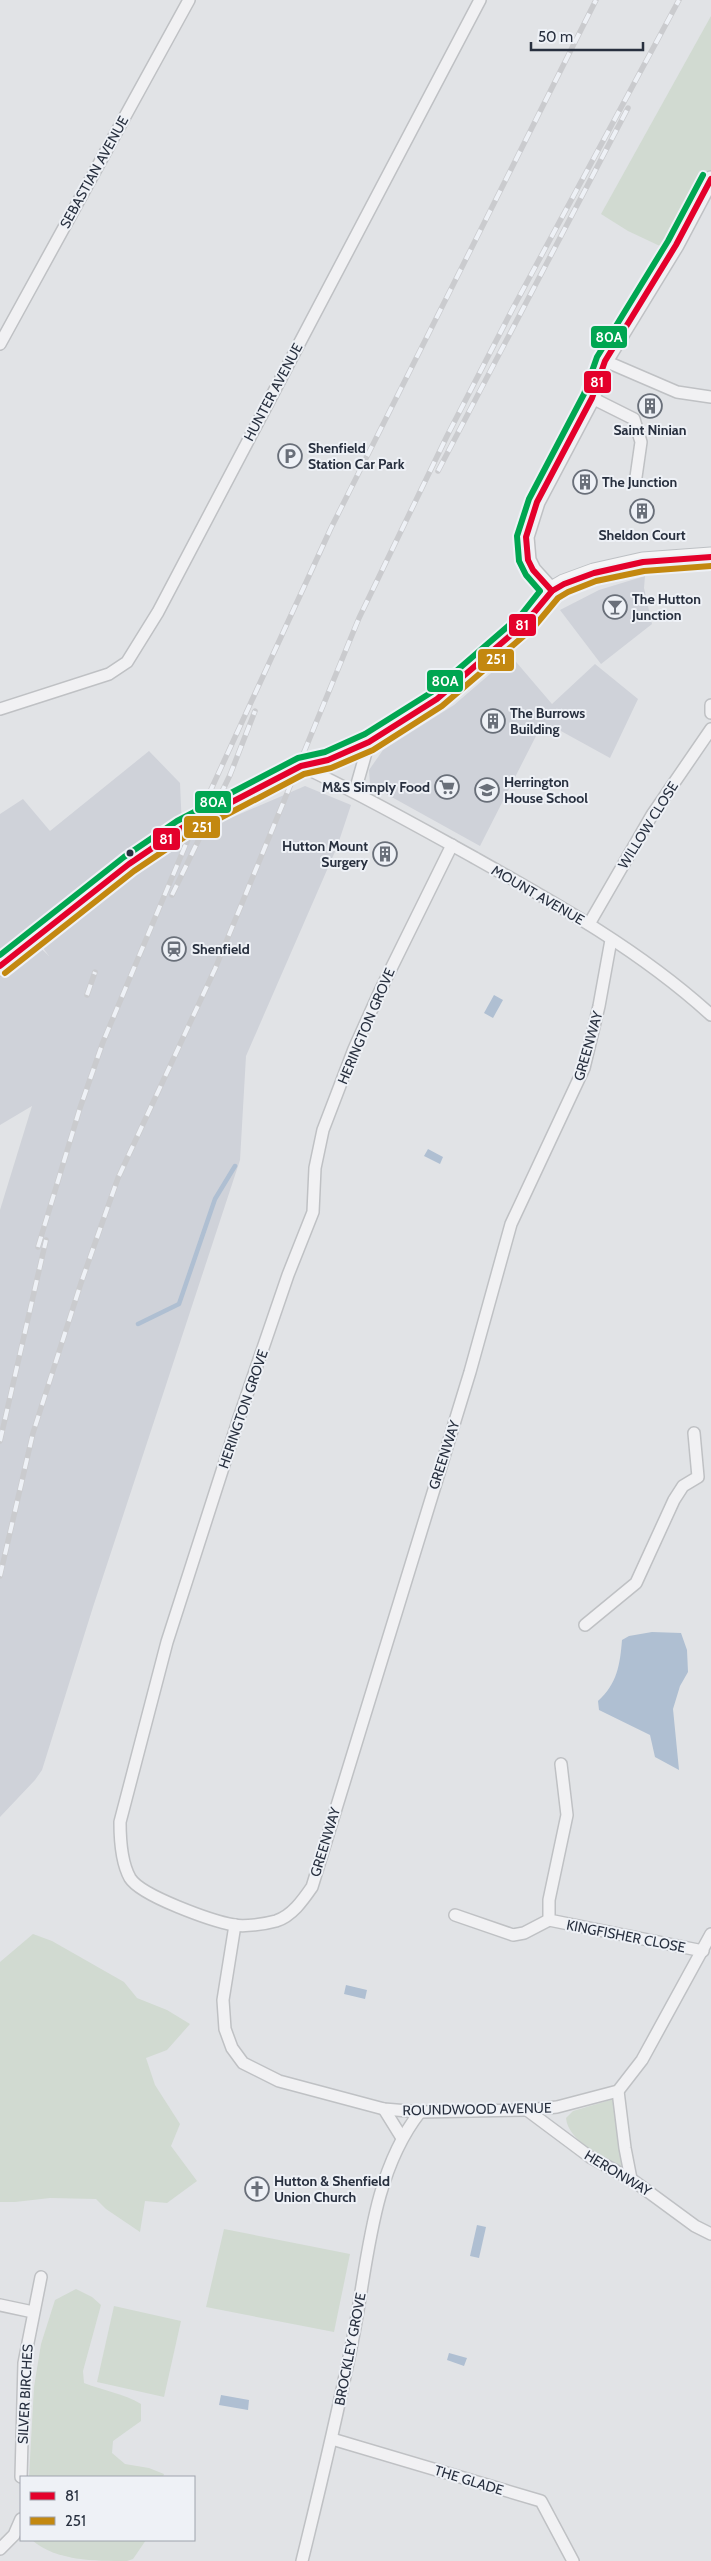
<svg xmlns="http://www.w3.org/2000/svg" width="711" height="2561" viewBox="0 0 711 2561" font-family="Cabin,sans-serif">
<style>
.built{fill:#cfd2d9}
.green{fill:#d1dad1}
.water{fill:#afbfd2}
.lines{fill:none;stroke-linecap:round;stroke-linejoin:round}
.stream{stroke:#afbfd2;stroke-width:4.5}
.minor-casing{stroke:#bfc1c4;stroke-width:14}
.tertiary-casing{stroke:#bfc1c4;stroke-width:18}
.primary-casing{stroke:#bdc0c4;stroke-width:21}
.minor{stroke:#f1f1f3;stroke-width:11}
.tertiary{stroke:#f1f1f3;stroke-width:15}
.primary{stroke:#f5f5f6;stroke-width:19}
.rail-casing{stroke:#cacbce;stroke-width:5.5}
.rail{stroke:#eef1f6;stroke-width:4;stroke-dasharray:11;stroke-linecap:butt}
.bus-1-casing{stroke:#eef1f6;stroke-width:10}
.bus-2-casing{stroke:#eef1f6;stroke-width:10}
.bus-3-casing{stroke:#eef1f6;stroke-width:10}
.bus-1{stroke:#e4002b;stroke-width:6}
.bus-2{stroke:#c38810;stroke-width:6}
.bus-3{stroke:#00a651;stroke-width:6}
.bus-dot{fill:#28303f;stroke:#eef1f6;stroke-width:2}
.labels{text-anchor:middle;stroke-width:4;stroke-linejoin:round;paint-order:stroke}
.street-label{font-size:14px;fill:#28303f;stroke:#eef1f6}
.poi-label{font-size:14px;font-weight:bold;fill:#28303f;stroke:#eef1f6;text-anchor:start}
.line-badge{stroke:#eef1f6;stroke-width:2}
.badge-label{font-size:14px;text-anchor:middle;font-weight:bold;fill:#fff}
</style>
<rect width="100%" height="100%" fill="#e1e3e6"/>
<g class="built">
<path d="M645,576L644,588L652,624L601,664L560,610L599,590Z"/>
<path d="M511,656L552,704L595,664L638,699L610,758L550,725L536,736L480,846L370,785L369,770L383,750L454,705Z"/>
<path d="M149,751L180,783L182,828L33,941L49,956L43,948L128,880L169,853L226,820L305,786L351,805L337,847L246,1056L240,1160L93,1607L42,1770L35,1780L0,1817V1210L32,1106L0,1125V814L23,799L50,831Z"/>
</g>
<g class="green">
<path d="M711,16V175L662,247L628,231L601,214Z"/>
<path d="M33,1934L52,1941L124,1982L137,1998L167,2010L190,2024L167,2050L146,2058L155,2085L180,2124L171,2146L197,2181L167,2203L145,2201L140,2232L106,2209L96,2199L50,2198L15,2202H0V1962Z"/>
<path d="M614,2099L616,2123L626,2161L625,2164L621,2166C602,2156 568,2141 566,2118L573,2111Z"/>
<path d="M224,2229L350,2254L334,2332L206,2307Z"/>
<path d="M76,2289L92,2297L101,2305L83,2371L84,2383C104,2391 123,2393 141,2404V2421L113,2441L112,2453L125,2464L149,2468L164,2474L163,2477H29L34,2387L41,2344L55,2300Z"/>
<path d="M114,2306L181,2321L164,2397L97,2382Z"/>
<path d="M32,2540H146L133,2559L127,2561C94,2561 56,2561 32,2540Z"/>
</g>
<g class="water">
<path d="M494,995L503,1000L493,1018L484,1013Z"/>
<path d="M428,1149L443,1157L440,1164L424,1156Z"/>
<path d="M652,1632L681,1633L687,1650L688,1672L680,1686L673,1709L679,1770L655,1757L650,1735L599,1710L598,1701C617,1684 620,1665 622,1640L629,1636Z"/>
<path d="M346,1985L367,1990L365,1999L344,1994Z"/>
<path d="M477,2225L486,2227L479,2258L470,2256Z"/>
<path d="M449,2353L467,2358L464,2366L447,2360Z"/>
<path d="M221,2395L249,2400L248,2410L219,2405Z"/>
</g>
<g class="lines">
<path class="stream" d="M138,1324L179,1304L215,1199L235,1166"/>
<g class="minor-casing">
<g id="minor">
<path d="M0,344L189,0"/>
<path d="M605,361L677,392L711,397"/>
<path d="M592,398L634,419L641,442L636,477"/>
<path d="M711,705V713"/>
<path d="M0,709L109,674L127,662L158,612L480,0"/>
<path d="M301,766C361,794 417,826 475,858C557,904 641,951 711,1015"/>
<path d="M355,791L369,742"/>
<path d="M452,845L380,991L354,1049L323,1130L315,1168L313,1212L288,1275L239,1418L167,1642L120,1822C120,1839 121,1862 130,1878C141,1896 212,1921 234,1925C245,1927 265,1924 276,1921C292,1916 303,1900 312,1887L470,1372L511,1224L584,1068L599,1006L611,940"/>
<path d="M589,924L652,815L711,729"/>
<path d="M585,1625L636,1583L674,1500L683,1486L698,1477L694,1433"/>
<path d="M561,1764L567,1815L549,1900V1920L703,1951"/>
<path d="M455,1915L513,1935L524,1933L549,1920"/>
<path d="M235,1925L223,2000L225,2029L232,2048L243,2063L279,2081L384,2109L420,2112L527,2110L557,2107L618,2091L642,2060L711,1934"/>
<path d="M618,2091L625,2148L631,2179"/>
<path d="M384,2109L402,2138"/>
<path d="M527,2110L590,2157L631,2179L695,2226L711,2234"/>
<path d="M0,2305L33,2312"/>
<path d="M332,2439L541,2501L573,2561"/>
<path d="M21,2477L24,2363L41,2277"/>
<path d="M0,2549L14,2535L21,2519"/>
<path d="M302,2561C320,2488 337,2416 352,2343C368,2266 370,2176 420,2112"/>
</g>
</g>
<g class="tertiary-casing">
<path id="tertiary" d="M552,591L533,570L528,560L526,537L537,502L592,398L605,361L676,245L711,179"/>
</g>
<g class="primary-casing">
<path id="primary" d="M0,966L129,864L182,828L301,766L328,760L369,742L437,699L527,621L552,591L564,584L594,573L643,562L711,557"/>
</g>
<use href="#minor" class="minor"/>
<use href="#tertiary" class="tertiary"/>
<use href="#primary" class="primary"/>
<g class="rail-casing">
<g id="rail">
<path d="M438,471L628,108"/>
<path d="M172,895L230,775L255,711"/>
<path d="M87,995L95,972"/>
<path d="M38,1247L80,1108L103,1042L186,844L331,528L596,0"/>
<path d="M0,1441L46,1240"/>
<path d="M0,1576L33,1433L81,1283L118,1178L215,969L359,618L447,436L512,310L679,0"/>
</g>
</g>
<use href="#rail" class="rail"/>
<g class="bus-1-casing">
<g id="bus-1">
<path d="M552,591L533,570L528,560L526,537L537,502L592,398L605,361L676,245L711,179"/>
<path d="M0,966L129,864L182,828L301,766L328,760L369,742L437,699L527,621L552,591L564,584L594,573L643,562L711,557"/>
</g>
</g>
<g class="bus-2-casing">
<path id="bus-2" d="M5,973L134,871L186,836L304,774L331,768L373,750L442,706L533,628L558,598L568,592L596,581L644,571L711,566"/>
</g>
<g class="bus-3-casing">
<path id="bus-3" d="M0,955L124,857L177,821L298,758L325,752L365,734L432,692L521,615L540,591L526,575L519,561L517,536L529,499L584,394L597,357L668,241L703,175"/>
</g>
<use href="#bus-1" class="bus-1"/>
<use href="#bus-2" class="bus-2"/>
<use href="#bus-3" class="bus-3"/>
</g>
<defs>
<g id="building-ring" transform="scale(1.25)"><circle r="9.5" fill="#eef1f6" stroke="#696f79" stroke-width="1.5"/><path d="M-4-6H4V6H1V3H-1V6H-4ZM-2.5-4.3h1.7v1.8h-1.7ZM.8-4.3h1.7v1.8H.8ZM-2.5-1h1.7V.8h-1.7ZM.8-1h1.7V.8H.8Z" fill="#696f79"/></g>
<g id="parking-ring" transform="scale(1.25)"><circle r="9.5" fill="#eef1f6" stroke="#696f79" stroke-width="1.5"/><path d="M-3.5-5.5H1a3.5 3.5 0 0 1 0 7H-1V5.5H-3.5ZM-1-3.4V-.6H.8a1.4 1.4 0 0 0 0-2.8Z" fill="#696f79"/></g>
<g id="bar-ring" transform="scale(1.25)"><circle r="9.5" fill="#eef1f6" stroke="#696f79" stroke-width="1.5"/><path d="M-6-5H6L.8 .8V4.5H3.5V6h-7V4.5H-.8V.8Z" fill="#696f79"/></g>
<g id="supermarket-ring" transform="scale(1.25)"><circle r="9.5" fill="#eef1f6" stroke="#696f79" stroke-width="1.5"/><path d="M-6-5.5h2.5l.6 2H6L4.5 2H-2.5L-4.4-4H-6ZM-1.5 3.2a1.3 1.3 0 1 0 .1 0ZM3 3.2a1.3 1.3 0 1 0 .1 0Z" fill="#696f79"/></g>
<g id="school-ring" transform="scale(1.25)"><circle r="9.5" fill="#eef1f6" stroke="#696f79" stroke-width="1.5"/><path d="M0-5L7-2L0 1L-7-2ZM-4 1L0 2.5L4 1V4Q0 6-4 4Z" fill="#696f79"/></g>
<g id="station-ring" transform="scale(1.25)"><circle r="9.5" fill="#eef1f6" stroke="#696f79" stroke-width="1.5"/><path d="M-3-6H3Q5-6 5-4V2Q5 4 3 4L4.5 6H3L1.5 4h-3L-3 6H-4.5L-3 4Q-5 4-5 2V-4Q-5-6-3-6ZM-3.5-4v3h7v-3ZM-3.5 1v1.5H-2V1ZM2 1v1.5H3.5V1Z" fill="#696f79"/></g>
<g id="church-ring" transform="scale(1.25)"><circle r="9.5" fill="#eef1f6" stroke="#696f79" stroke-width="1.5"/><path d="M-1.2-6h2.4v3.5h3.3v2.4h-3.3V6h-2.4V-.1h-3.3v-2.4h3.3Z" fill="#696f79"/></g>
</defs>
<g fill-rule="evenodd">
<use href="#building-ring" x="650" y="406"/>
<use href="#parking-ring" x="290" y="456"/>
<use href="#building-ring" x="585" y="482"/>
<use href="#building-ring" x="642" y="511"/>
<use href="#bar-ring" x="615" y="607"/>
<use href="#building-ring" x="493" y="721"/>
<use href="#supermarket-ring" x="447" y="787"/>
<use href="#school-ring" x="487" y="790"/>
<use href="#building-ring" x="385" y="854"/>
<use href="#station-ring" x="174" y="949"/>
<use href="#church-ring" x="257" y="2189"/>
</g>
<circle class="bus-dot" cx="130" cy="853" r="4.5"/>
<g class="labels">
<g class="street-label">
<text transform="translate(94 172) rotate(-61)" y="5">SEBASTIAN AVENUE</text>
<text transform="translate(273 392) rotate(-62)" y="5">HUNTER AVENUE</text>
<text transform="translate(648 825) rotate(-58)" y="5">WILLOW CLOSE</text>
<text transform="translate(538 895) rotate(30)" y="5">MOUNT AVENUE</text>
<text transform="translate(366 1026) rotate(-67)" y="5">HERINGTON GROVE</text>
<text transform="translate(588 1046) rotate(-74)" y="5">GREENWAY</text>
<text transform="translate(243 1409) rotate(-71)" y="5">HERINGTON GROVE</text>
<text transform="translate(444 1455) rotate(-72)" y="5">GREENWAY</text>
<text transform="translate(325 1842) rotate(-73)" y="5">GREENWAY</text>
<text transform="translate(626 1936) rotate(11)" y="5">KINGFISHER CLOSE</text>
<text transform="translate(477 2109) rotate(-1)" y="5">ROUNDWOOD AVENUE</text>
<text transform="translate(618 2173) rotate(31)" y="5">HERONWAY</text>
<text transform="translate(350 2349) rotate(-79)" y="5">BROCKLEY GROVE</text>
<text transform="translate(25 2394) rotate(-87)" y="5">SILVER BIRCHES</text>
<text transform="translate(469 2480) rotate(17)" y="5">THE GLADE</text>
</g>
<g class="poi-label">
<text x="650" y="435" text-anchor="middle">Saint Ninian</text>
<text x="308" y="453">Shenfield<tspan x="308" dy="16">Station Car Park</tspan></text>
<text x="602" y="487">The Junction</text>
<text x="642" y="540" text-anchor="middle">Sheldon Court</text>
<text x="632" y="604">The Hutton<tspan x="632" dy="16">Junction</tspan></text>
<text x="510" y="718">The Burrows<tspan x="510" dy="16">Building</tspan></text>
<text x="504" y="787">Herrington<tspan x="504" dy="16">House School</tspan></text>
<text x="430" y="792" text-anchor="end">M&amp;S Simply Food</text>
<text x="368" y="851" text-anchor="end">Hutton Mount<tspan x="368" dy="16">Surgery</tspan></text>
<text x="192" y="954">Shenfield</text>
<text x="274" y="2186">Hutton &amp; Shenfield<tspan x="274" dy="16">Union Church</tspan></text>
</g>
</g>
<g class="line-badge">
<rect x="590" y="325" width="38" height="24" rx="5" fill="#00a651"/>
<rect x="583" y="370" width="29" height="24" rx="5" fill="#e4002b"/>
<rect x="508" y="613" width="29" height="24" rx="5" fill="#e4002b"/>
<rect x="477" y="648" width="38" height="24" rx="5" fill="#c38810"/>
<rect x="426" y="669" width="38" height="24" rx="5" fill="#00a651"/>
<rect x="194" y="790" width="38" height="24" rx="5" fill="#00a651"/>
<rect x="183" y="815" width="38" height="24" rx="5" fill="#c38810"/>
<rect x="152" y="827" width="29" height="24" rx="5" fill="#e4002b"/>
</g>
<g class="badge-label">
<text x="609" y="342">80A</text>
<text x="597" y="387">81</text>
<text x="522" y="630">81</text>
<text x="496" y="664">251</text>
<text x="445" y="686">80A</text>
<text x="213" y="807">80A</text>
<text x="202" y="832">251</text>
<text x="166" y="844">81</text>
</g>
<rect x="20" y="2476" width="175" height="65" fill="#eef1f6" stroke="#9fa4ad"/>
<rect x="30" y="2492" width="25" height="8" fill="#e4002b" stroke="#9fa4ad"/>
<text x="65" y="2501" font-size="15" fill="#28303f">81</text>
<rect x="30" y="2517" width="25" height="8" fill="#c38810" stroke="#9fa4ad"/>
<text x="65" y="2526" font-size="15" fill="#28303f">251</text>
<path d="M531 42v8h112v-8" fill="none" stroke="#28303f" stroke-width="2.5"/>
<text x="538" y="42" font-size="15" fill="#28303f" stroke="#eef1f6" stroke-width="4" paint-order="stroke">50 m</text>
</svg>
